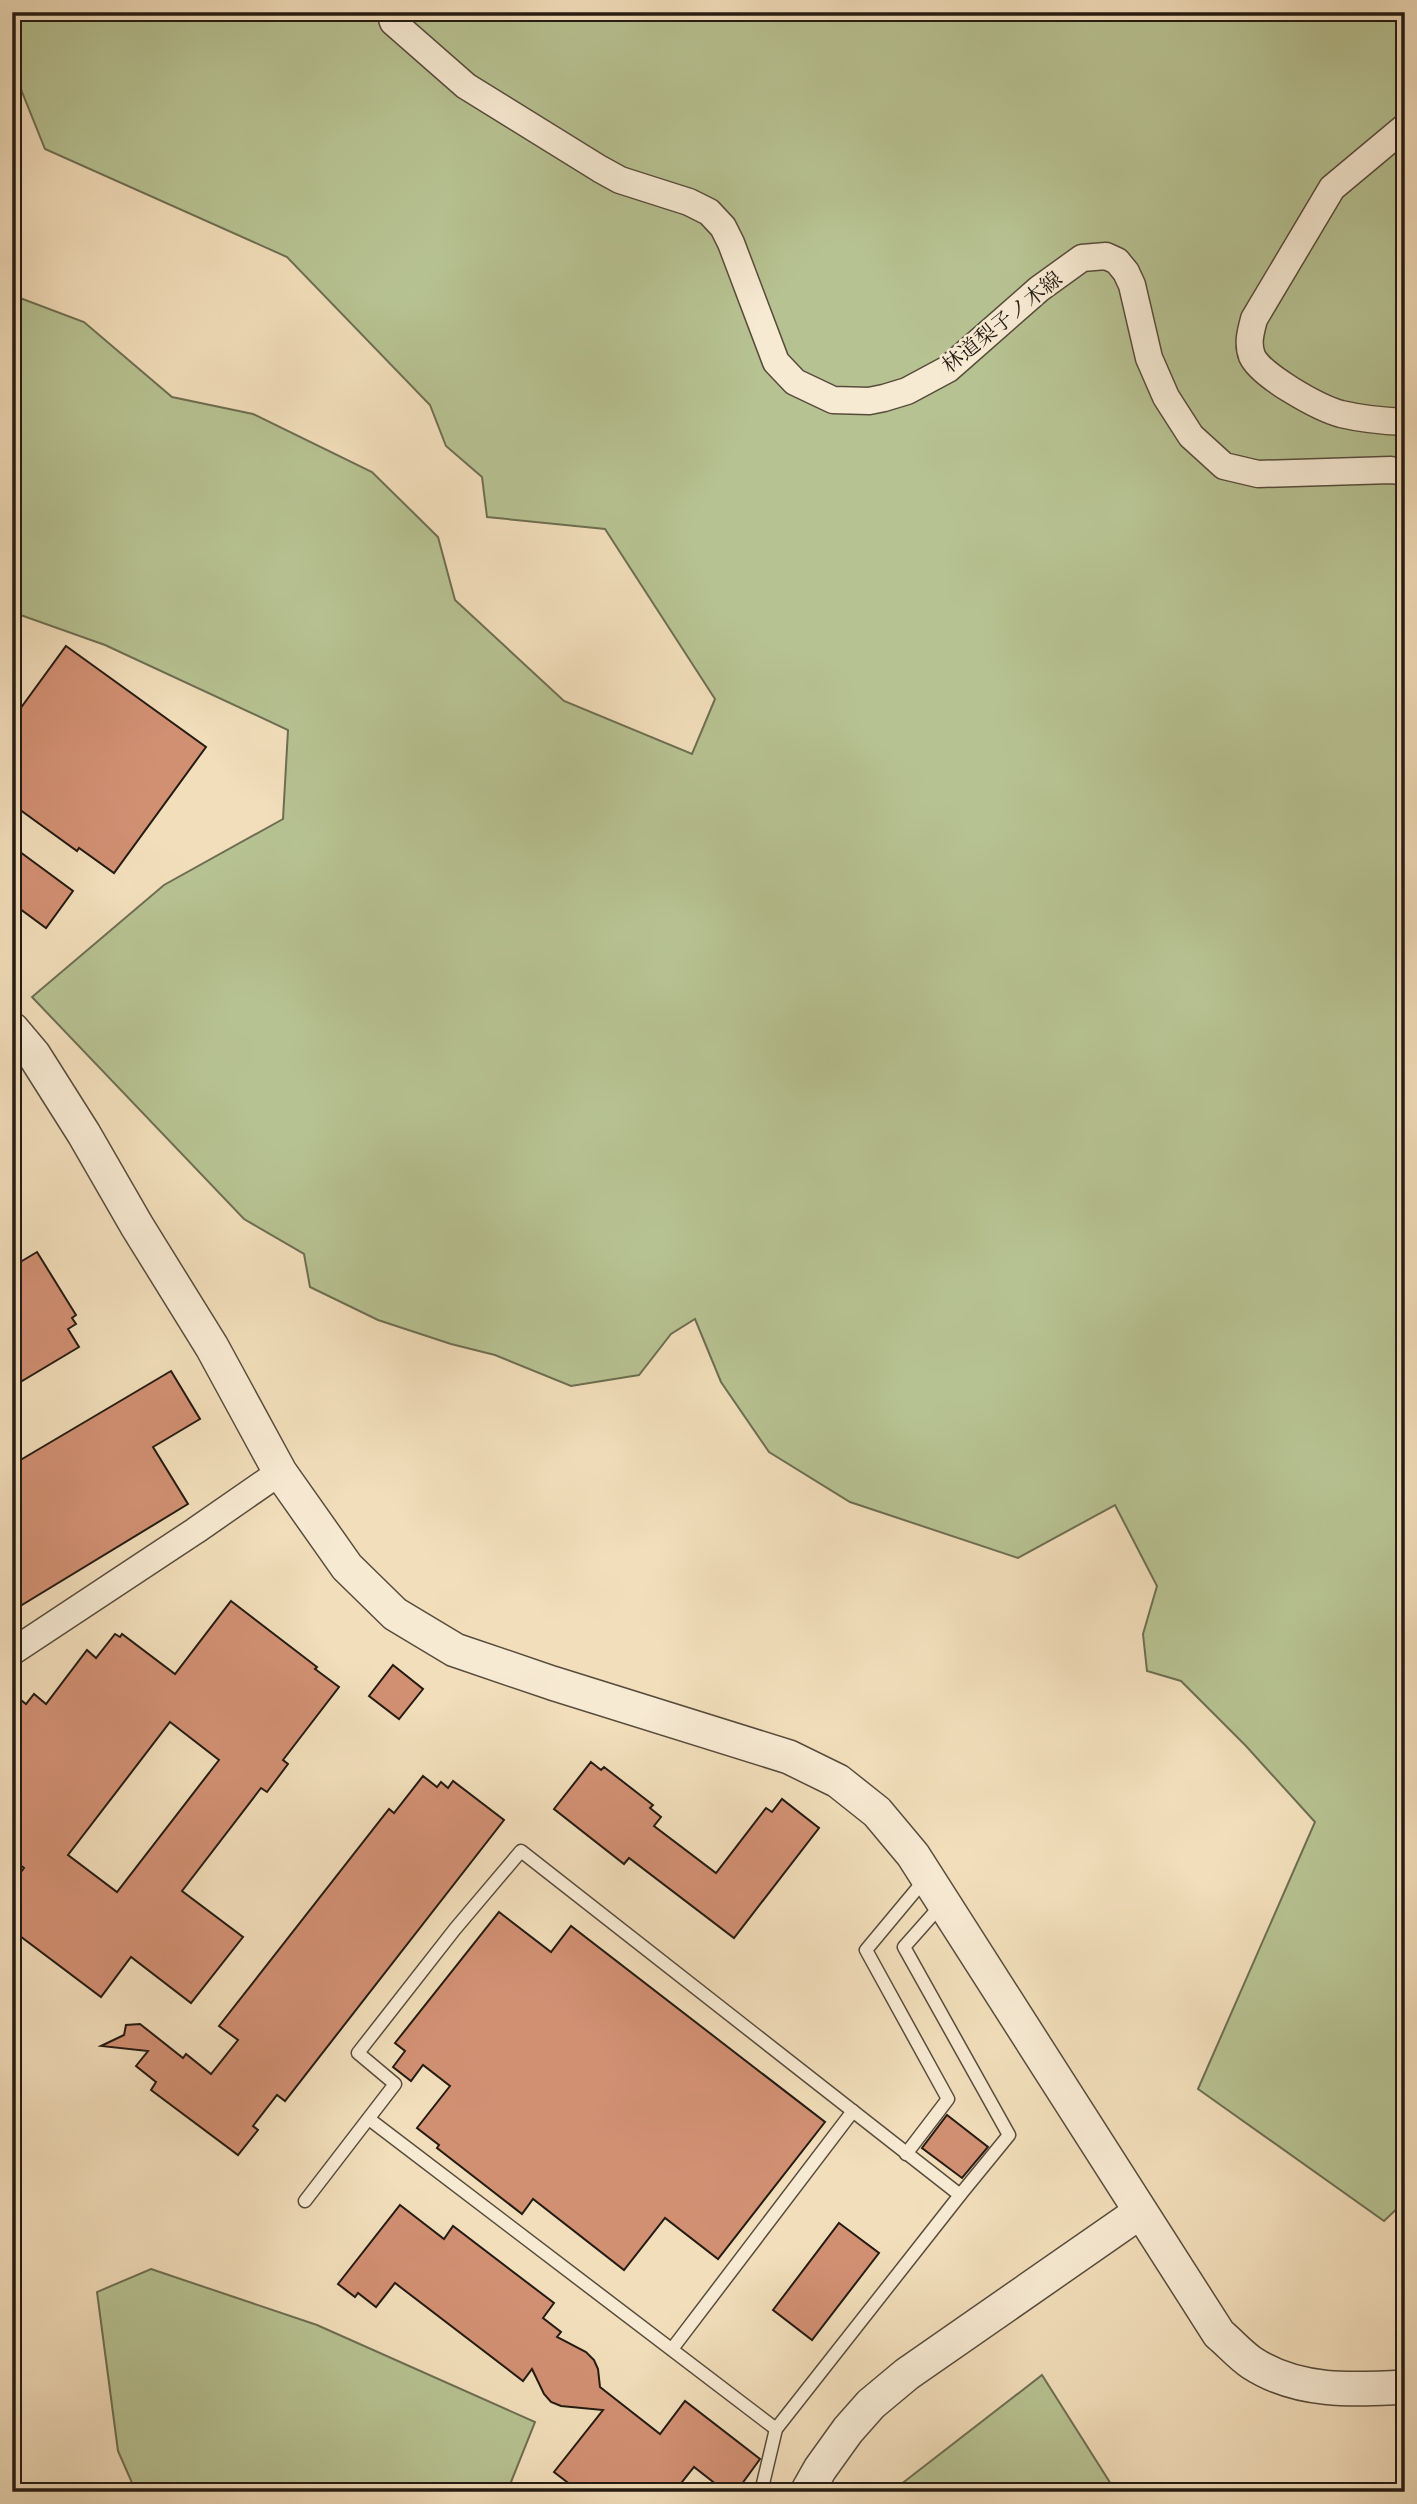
<svg xmlns="http://www.w3.org/2000/svg" width="1417" height="2504" viewBox="0 0 1417 2504" font-family="'Libre Caslon Text','Noto Serif JP',serif">
<style>
.green{fill:#b7c292;stroke:#6e6e52;stroke-width:2}
.building{fill:#d29073;stroke:#241b12;stroke-width:2;fill-rule:evenodd}
.lines{fill:none;stroke-linecap:round;stroke-linejoin:round}
.service-casing{stroke:#584c3c;stroke-width:15}
.minor-casing{stroke:#584c3c;stroke-width:29}
.tertiary-casing{stroke:#584c3c;stroke-width:36}
.service{stroke:#f7ead3;stroke-width:12}
.minor{stroke:#f7ead3;stroke-width:26}
.tertiary{stroke:#f7ead3;stroke-width:33}
.labels{text-anchor:middle;stroke-width:5;stroke-linejoin:round;paint-order:stroke}
.street-label{font-size:21px;fill:#241b12;stroke:#f7ead3}
</style>
<rect width="100%" height="100%" fill="#f2debb"/>
<filter id="stains"><feTurbulence type="fractalNoise" baseFrequency=".00286" numOctaves="4"/><feColorMatrix values="0 0 0 0 .2 0 0 0 0 .09 0 0 0 0 .02 0 0 0 .5 -.17"/></filter>
<radialGradient id="worn" r=".72"><stop offset=".6" stop-color="#630" stop-opacity="0"/><stop offset="1" stop-color="#630" stop-opacity=".3"/></radialGradient>
<g class="green">
<path d="M12,12H1405V2201L1384,2221L1198,2089L1315,1822L1246,1746L1181,1681L1147,1671L1143,1634L1157,1586L1115,1505L1018,1558L850,1502L769,1452L721,1382L695,1319L671,1334L639,1375L571,1386L495,1355L451,1344L378,1320L310,1287L304,1254L244,1219L32,997L164,885L283,819L288,730L105,645L12,612V295L84,322L172,397L253,414L372,472L438,537L455,600L564,701L692,754L715,699L605,529L487,517L482,477L446,446L430,405L287,257L45,149L12,67Z"/>
<path d="M151,2269L317,2325L535,2422L507,2492H136L118,2451L97,2292Z"/>
<path d="M1042,2375L1116,2492H891Z"/>
</g>
<g class="building">
<path d="M66,646L206,747L114,873L79,848L77,851L12,804V720Z"/>
<path d="M12,846L73,891L46,928L12,903Z"/>
<path d="M37,1252L76,1315L72,1318L76,1324L68,1329L79,1347L12,1387V1267Z"/>
<path d="M171,1371L200,1419L153,1447L188,1504L12,1611V1465Z"/>
<path d="M231,1601L317,1667L315,1669L339,1687L283,1760L288,1764L267,1792L261,1788L182,1891L243,1937L191,2003L131,1957L101,1997L12,1930V1884L24,1868L12,1859V1693L26,1704L34,1694L46,1704L87,1650L96,1658L115,1634L120,1637L122,1634L175,1674ZM170,1722L219,1760L117,1892L68,1855Z"/>
<path d="M393,1665L423,1689L399,1719L369,1696Z"/>
<path d="M591,1762L601,1770L604,1767L653,1805L650,1808L661,1817L654,1826L716,1873L766,1808L772,1812L782,1799L819,1828L734,1938L629,1858L624,1864L554,1809Z"/>
<path d="M423,1776L437,1787L441,1782L448,1788L453,1781L504,1820L285,2101L277,2095L253,2126L258,2130L238,2155L151,2090L156,2082L136,2066L148,2051L101,2046L124,2035L126,2025L140,2024L183,2058L186,2054L211,2074L238,2040L219,2026L389,1809L394,1813Z"/>
<path d="M499,1912L551,1952L571,1926L825,2122L718,2259L665,2218L624,2270L533,2199L522,2214L437,2148L439,2145L417,2128L450,2086L423,2065L411,2081L393,2067L405,2051L395,2043Z"/>
<path d="M947,2115L988,2147L962,2178L922,2148Z"/>
<path d="M400,2205L444,2239L453,2226L554,2303L543,2318L561,2332L557,2337L586,2352L594,2360L598,2369L600,2387L660,2434L685,2401L760,2459L736,2492H726L694,2467L674,2492H580L554,2472L603,2410L561,2406L551,2402L544,2394L532,2369L523,2381L395,2283L376,2307L358,2293L355,2297L338,2284Z"/>
<path d="M839,2223L879,2253L812,2340L773,2310Z"/>
</g>
<g class="lines">
<g class="service-casing">
<g id="service">
<path d="M943,1903L904,1947L1009,2135L960,2195"/>
<path d="M369,2119L776,2429"/>
<path d="M906,2154L948,2099L866,1950L926,1878"/>
<path d="M305,2201L395,2084L358,2053L455,1929L521,1851L960,2195L776,2429L761,2492"/>
<path d="M672,2349L853,2111"/>
</g>
</g>
<g class="minor-casing">
<g id="minor">
<path d="M390,12L393,22L466,86L600,169L620,180L689,202L709,212L723,227L731,243L776,362L795,382L833,400L869,401L884,398L907,391L948,369L1039,289L1082,258L1106,256L1117,261L1126,272L1132,285L1149,358L1166,397L1191,436L1224,466L1258,474L1391,470L1405,472"/>
<path d="M1405,127L1332,188L1254,319C1251,331 1247,343 1252,356C1261,376 1319,408 1341,414C1362,419 1383,421 1405,422"/>
<path d="M12,1652L195,1531L280,1472"/>
</g>
</g>
<g class="tertiary-casing">
<g id="tertiary">
<path d="M12,1029L34,1055L84,1134L137,1226L212,1347L280,1472L347,1567L395,1614L455,1650L552,1683L789,1757L838,1781L877,1812L913,1855L1219,2334C1230,2343 1240,2355 1252,2363C1298,2393 1352,2390 1405,2387"/>
<path d="M807,2492L820,2469L848,2430L871,2404L907,2374L1140,2212"/>
</g>
</g>
<use href="#service" class="service"/>
<use href="#minor" class="minor"/>
<use href="#tertiary" class="tertiary"/>
</g>
<g class="labels">
<g class="street-label">
<text transform="translate(1002 322) rotate(-39)" y="7">林道梨子ノ木線</text>
</g>
</g>
<rect width="1417" height="2504" fill="none" stroke="#f2debb" stroke-width="42"/>
<rect x="14" y="14" width="1389" height="2476" fill="none" stroke="#241b12" stroke-width="3.5"/>
<rect x="21" y="21" width="1375" height="2462" fill="none" stroke="#241b12" stroke-width="2"/>
<rect width="100%" height="100%" filter="url(#stains)"/>
<rect width="100%" height="100%" fill="url(#worn)"/>
</svg>
